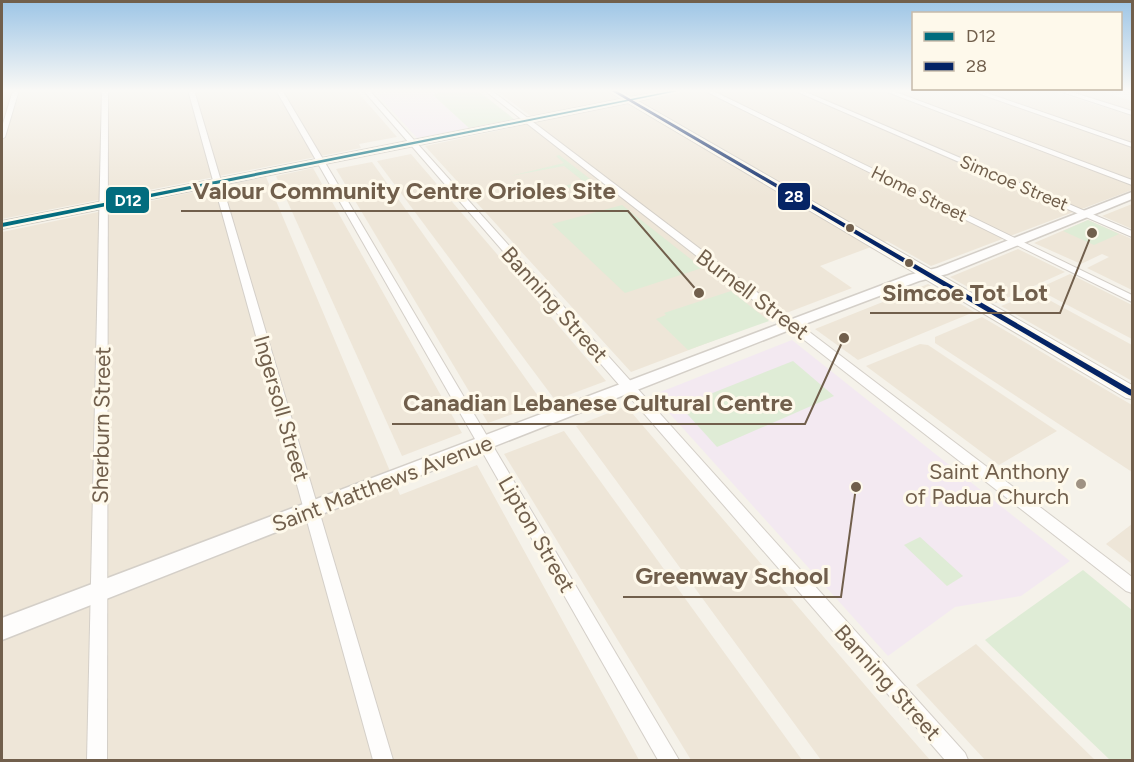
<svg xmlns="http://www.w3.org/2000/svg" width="1134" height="762" viewBox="0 0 1134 762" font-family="Figtree,sans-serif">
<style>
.residential{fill:#eee6d8}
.education{fill:#f3e9f1}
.green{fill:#dfecd6}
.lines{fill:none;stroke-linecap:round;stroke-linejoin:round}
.minor-casing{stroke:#d4cfc8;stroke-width:2}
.tertiary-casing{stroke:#d4cfc8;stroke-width:3}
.secondary-casing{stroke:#d3cec5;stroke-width:2}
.minor{fill:#fefdfc;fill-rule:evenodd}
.tertiary{fill:#fefdfc;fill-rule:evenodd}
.secondary{fill:#fefdfc;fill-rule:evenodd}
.bus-1-casing{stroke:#fef9eb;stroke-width:4}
.bus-2-casing{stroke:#fef9eb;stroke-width:4}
.bus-1{fill:#026c7e;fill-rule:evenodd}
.bus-2{fill:#052465;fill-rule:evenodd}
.bus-dot{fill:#715f4c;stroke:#fef9eb;stroke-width:2}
.poi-dot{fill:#9f9283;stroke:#fef9eb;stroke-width:2}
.labels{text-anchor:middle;stroke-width:6;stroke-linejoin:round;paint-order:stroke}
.far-street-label{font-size:18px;fill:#715f4c;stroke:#fef9eb}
.street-label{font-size:22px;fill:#715f4c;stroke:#fef9eb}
.poi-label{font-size:22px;fill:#715f4c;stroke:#fef9eb;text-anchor:end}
.leader{fill:none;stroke:#715f4c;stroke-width:2}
.callout-dot{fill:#715f4c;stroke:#fef9eb;stroke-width:2}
.callout-label{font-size:24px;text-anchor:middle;font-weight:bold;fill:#715f4c;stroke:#fef9eb;stroke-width:6;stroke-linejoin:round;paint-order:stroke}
.line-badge{stroke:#fef9eb;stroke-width:2}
.badge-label{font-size:16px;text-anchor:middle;font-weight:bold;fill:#fff}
</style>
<rect width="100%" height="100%" fill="#f5f2ea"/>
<g class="residential">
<path d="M2,90H356L397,137L359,144L361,148L2,219Z"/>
<path d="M496,90H1049L1132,116V190L931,266L887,241L820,266L852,288L631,372L425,146L538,122Z"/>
<path d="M1066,90H1097L1132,101V111Z"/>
<path d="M411,154L606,381L555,400L377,161Z"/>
<path d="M372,162L543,403L488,423L336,169Z"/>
<path d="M313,168L462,433L402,456L276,176Z"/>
<path d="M266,177L400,495L477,465L639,760H2V232Z"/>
<path d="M1132,204V229L1102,216Z"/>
<path d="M1088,220L1132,239V290L1087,268L1109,257L1102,254L1081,264L1034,243Z"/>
<path d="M1018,249L1065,272L996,303L950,277Z"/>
<path d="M1070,274L1132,305V339L1037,289Z"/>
<path d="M928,284L974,312L858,360L815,329Z"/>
<path d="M1031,294L1040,295L1132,345V381L1001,306Z"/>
<path d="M982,317L1132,405V472L935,343V337Z"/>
<path d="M920,344L928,345L1057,431L999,465L866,366Z"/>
<path d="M626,406L882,705L930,760H821L576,426Z"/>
<path d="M564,431L802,760H691L504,454Z"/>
<path d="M1132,524V564L1106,544Z"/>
<path d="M976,644L1095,760H985L916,685Z"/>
</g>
<g class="education">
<path d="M398,90H436L439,92L433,95L469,128L417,138L377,94Z"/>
<path d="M792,340L1070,561L1021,596L955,607L888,656L653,395Z"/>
</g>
<g class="green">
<path d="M436,90H477L514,119L469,128L433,95L439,92Z"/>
<path d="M559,155L594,182L535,196L533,194L583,181L564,166L510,176L564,163L556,156Z"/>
<path d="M622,205L702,268L625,293L552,224Z"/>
<path d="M1088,220L1119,234L1094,245L1063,231Z"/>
<path d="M731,291L769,321L688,350L656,319L666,315L664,313Z"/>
<path d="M793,361L834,396L717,447L680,406Z"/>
<path d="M920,537L963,576L947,586L904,545Z"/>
<path d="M1083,570L1132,610V760H1110L985,640Z"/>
</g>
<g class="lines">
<g class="minor-casing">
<g id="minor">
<path d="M13,90H19L5,137L2,139V127Z"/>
<path d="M102,90H108L107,760H87Z"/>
<path d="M188,90H194L393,760H373Z"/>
<path d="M276,90H282L679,760H658Z"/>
<path d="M363,90H369L965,753L968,760H945Z"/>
<path d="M484,90H491L1132,577V593L1126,591Z"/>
<path d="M703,90H711L1132,295V302Z"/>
<path d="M793,90H801L1132,231V237Z"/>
<path d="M882,90H890L1132,180V185Z"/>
<path d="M969,90H978L1132,143V147Z"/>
<path d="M1056,90H1065L1132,111V115Z"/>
</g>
</g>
<g class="tertiary-casing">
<path id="tertiary" d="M1132,192V199L947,274L919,281L797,327L2,640V618L787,321L909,275L937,268Z"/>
</g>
<g class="secondary-casing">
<path id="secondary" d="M607,90H618L631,97L668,90H685L638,101L1132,385V399L1126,398L628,103L2,229V221L621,99Z"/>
</g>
<use href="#minor" class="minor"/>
<use href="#tertiary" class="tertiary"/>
<use href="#secondary" class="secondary"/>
<g class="bus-1-casing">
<path id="bus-1" d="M676,90H683L2,227V223Z"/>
</g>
<g class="bus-2-casing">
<path id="bus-2" d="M610,90H615L1132,390V396L1129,395Z"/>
</g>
<use href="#bus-1" class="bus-1"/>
<use href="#bus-2" class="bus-2"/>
</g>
<linearGradient id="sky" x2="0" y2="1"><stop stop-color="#9dc5e6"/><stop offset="0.46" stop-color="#faf9f6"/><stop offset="1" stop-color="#faf9f6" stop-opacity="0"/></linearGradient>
<rect width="1134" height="197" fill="url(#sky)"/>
<g class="bus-dot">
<circle cx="850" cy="228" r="5"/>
<circle cx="909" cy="263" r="5"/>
</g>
<circle class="poi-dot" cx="1081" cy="484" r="6"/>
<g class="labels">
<g class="far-street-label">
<text transform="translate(1014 183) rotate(23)" y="6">Simcoe Street</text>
<text transform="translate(919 194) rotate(26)" y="6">Home Street</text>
</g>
<g class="street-label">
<text transform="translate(753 294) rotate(37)" y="8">Burnell Street</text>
<text transform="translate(555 304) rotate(48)" y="8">Banning Street</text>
<text transform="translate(282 408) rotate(74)" y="8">Ingersoll Street</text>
<text transform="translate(101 425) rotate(-89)" y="8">Sherburn Street</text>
<text transform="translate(382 483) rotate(-21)" y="8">Saint Matthews Avenue</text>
<text transform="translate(537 534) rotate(60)" y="8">Lipton Street</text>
<text transform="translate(888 682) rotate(48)" y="8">Banning Street</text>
</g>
<g class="poi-label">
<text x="1069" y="479">Saint Anthony<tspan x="1069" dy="25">of Padua Church</tspan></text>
</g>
</g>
<path class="leader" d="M699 293L628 211H181M1092 233L1060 313H870M844 338L805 424H392M856 487L841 597H623"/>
<g class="callout-dot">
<circle cx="699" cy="293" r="6"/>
<circle cx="1092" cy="233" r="6"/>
<circle cx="844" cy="338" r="6"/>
<circle cx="856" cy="487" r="6"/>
</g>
<g class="callout-label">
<text x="404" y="199">Valour Community Centre Orioles Site</text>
<text x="965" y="301">Simcoe Tot Lot</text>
<text x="598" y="411">Canadian Lebanese Cultural Centre</text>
<text x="732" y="584">Greenway School</text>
</g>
<g class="line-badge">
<rect x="777" y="182" width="34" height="29" rx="6" fill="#052465"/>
<rect x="105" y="186" width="45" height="28" rx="6" fill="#026c7e"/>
</g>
<g class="badge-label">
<text x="794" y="202">28</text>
<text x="128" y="206">D12</text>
</g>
<rect width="1134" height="762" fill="none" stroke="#715f4c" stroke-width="6"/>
<rect x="912" y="12" width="210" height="78" fill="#fef9eb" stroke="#c6bbab" stroke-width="1.5"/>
<rect x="924" y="32" width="30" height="9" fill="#026c7e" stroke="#c6bbab" stroke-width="1.5"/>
<text x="966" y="42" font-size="18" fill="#715f4c">D12</text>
<rect x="924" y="62" width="30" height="9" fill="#052465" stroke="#c6bbab" stroke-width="1.5"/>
<text x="966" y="72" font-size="18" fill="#715f4c">28</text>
</svg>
